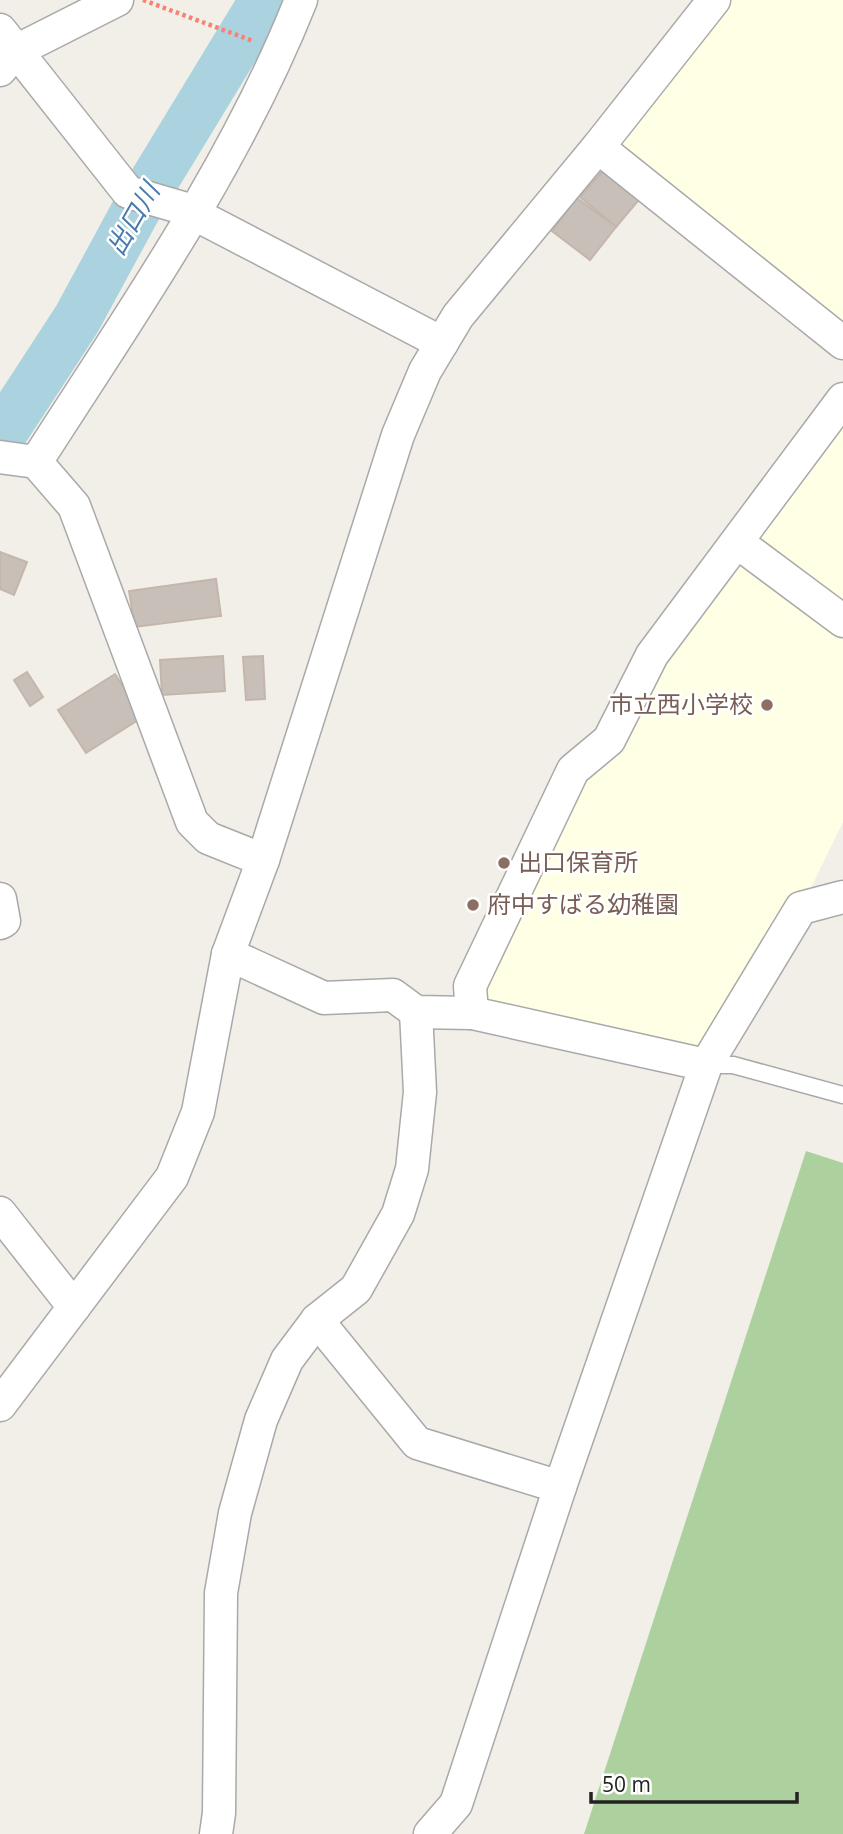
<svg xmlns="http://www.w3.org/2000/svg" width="843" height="1834" viewBox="0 0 843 1834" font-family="'Open Sans','Noto Sans JP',sans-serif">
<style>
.education{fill:#ffffe5}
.forest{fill:#add19e}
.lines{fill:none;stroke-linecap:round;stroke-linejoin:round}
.river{stroke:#aad3df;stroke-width:49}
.building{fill:#c7bfb8;stroke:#c4b6ab;stroke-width:2}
.lane-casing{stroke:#a9a9a9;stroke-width:19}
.street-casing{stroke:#a9a9a9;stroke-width:35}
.path{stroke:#fa8072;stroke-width:4.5;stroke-dasharray:3.5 3.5;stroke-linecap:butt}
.lane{stroke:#fff;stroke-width:16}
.street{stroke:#fff;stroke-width:32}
.education-dot{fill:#8d6e63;stroke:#fff;stroke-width:2.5}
.labels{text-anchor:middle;stroke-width:5;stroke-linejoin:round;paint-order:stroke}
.education-label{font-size:24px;fill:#785e54;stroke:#fff;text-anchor:start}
.water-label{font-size:26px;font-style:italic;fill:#4a7aab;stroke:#fff}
</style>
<rect width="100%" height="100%" fill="#f2efe9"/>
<g class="education">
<path d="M714,0H843V343L598,147Z"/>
<path d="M843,399V822L801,908L706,1065L472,1013L573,770L609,740L664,668L737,542Z"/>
</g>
<path class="forest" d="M806,1151L843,1163V1834H584Z"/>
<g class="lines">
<path class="river" d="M0,437L77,319L135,212L264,0"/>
</g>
<g class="building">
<path d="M607,166L642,196L616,227L580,197Z"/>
<path d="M577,198L616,227L590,260L552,231Z"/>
<path d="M0,552L27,562L14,595L0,589Z"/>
<path d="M216,579L221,616L135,627L129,591Z"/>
<path d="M223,656L225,691L162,695L160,660Z"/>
<path d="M263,656L265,699L246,700L243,657Z"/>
<path d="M27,672L43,697L30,706L14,680Z"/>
<path d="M115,674L143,717L86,753L58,710Z"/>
</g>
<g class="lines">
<g class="lane-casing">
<path id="lane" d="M706,1065H733L843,1095"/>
</g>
<g class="street-casing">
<g id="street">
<path d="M0,30L128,192L183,208L442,343"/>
<path d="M0,70L16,51L117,0"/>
<path d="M598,147L843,343"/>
<path d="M0,457L36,462L74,506L192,822L208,838L263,860"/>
<path d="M36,462C132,312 235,166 301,0"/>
<path d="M737,542L843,621"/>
<path d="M0,899L4,921L0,923"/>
<path d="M228,954L324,998L393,995L416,1012L472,1013L706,1065L801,908L843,897"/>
<path d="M472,1013L470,986L573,770L609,740L652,655L843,399"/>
<path d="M0,1213L74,1307"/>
<path d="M317,1320L417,1443L560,1487"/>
<path d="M0,1405L172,1177L198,1112L228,954L263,860L398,435L425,371L458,316L598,147L714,0"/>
<path d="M216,1834L219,1813L221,1593L235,1513L261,1420L287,1360L317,1320L356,1289L398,1214L412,1169L420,1092L416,1012"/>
<path d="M430,1834L456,1804L560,1487L706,1065"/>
</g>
</g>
<path class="path" d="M143,0L253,41"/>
<use href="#lane" class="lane"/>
<use href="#street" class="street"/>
</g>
<g class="education-dot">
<circle cx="767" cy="705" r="7"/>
<circle cx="504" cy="863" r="7"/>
<circle cx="473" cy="905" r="7"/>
</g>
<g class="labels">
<g class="education-label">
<text x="753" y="713" text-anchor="end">市立西小学校</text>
<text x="518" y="871">出口保育所</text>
<text x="487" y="913">府中すばる幼稚園</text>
</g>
<g class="water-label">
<text transform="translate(133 219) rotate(-60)" y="9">出口川</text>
</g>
</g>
<path d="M591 1792v10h206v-10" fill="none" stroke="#222222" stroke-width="3.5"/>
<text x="602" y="1792" font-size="21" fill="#222222" stroke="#ffffff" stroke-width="5" paint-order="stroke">50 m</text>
</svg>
